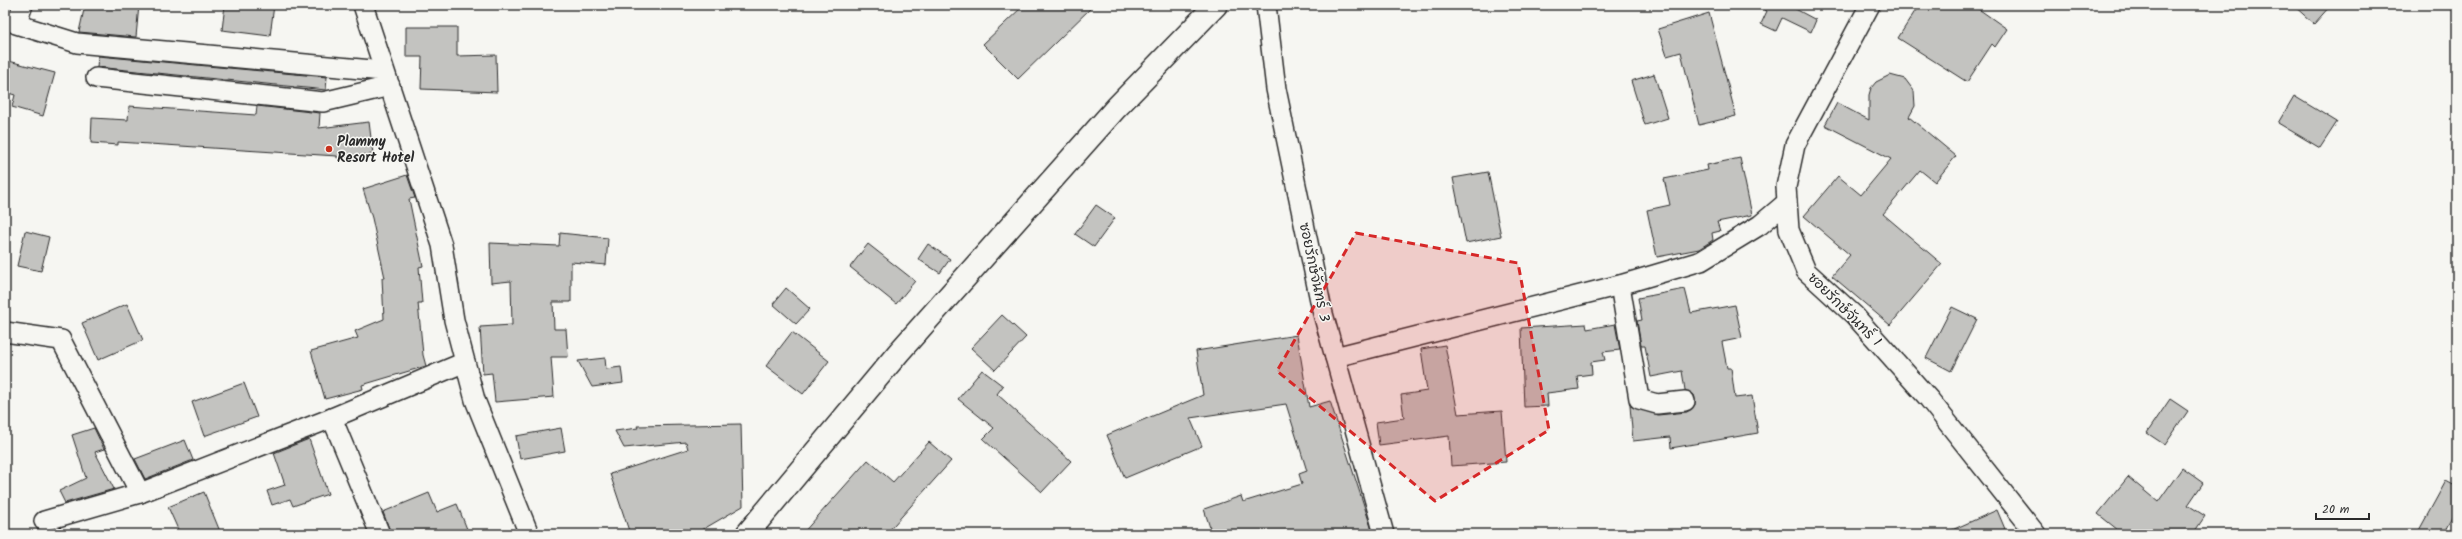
<svg xmlns="http://www.w3.org/2000/svg" width="2462" height="539" viewBox="0 0 2462 539" font-family="Kalam,'Playpen Sans Thai',sans-serif">
<style>
.building{fill:#c3c3c0;stroke:#2b2b2b}
.lines{fill:none;stroke-linecap:round;stroke-linejoin:round}
.street-casing{stroke:#2b2b2b;stroke-width:22}
.secondary-casing{stroke:#2b2b2b;stroke-width:25}
.street{stroke:#f6f6f2;stroke-width:19}
.secondary{stroke:#f6f6f2;stroke-width:22}
.marked{fill:#d62828;fill-opacity:0.2;stroke:#d62828;stroke-width:3;stroke-dasharray:8 5;stroke-linejoin:round}
.poi-dot{fill:#c8321e;stroke:#f6f6f2;stroke-width:1.5}
.labels{text-anchor:middle;stroke-width:3;stroke-linejoin:round;paint-order:stroke}
.poi-label{font-size:14px;font-weight:bold;fill:#2b2b2b;stroke:#f6f6f2;text-anchor:start}
.street-label{font-size:14px;fill:#2b2b2b;stroke:#f6f6f2}
</style>
<rect width="100%" height="100%" fill="#f6f6f2"/>
<filter id="ink" filterUnits="userSpaceOnUse"><feTurbulence type="fractalNoise" baseFrequency=".025" numOctaves="2"/><feDisplacementMap in="SourceGraphic" scale="8" xChannelSelector="R" yChannelSelector="G"/><feConvolveMatrix kernelMatrix="1 2 1 2 8 2 1 2 1" color-interpolation-filters="sRGB"/></filter>
<g filter="url(#ink)">
<g class="building">
<path d="M85,5H139L136,37L79,32Z"/>
<path d="M225,5H274L270,36L222,30Z"/>
<path d="M1024,5H1094L1018,79L983,44Z"/>
<path d="M1754,5H1788L1816,20L1811,32L1782,18L1776,31L1761,24L1767,11Z"/>
<path d="M1919,5H1973L2007,29L1995,47L1992,44L1967,82L1898,38Z"/>
<path d="M2293,5H2331L2314,24Z"/>
<path d="M1709,13L1736,116L1699,125L1681,52L1667,56L1658,29Z"/>
<path d="M406,27H457V56L496,55L497,92L421,89L422,57H406Z"/>
<path d="M98,56L327,77L326,90L97,67Z"/>
<path d="M5,60L55,73L43,116L12,107L15,95L5,92Z"/>
<path d="M1654,74L1668,118L1645,125L1631,81Z"/>
<path d="M1890,75L1905,79L1914,91L1915,106L1909,117L1956,156L1935,182L1920,170L1883,214L1942,264L1890,325L1832,276L1850,255L1804,216L1838,176L1861,195L1891,159L1825,125L1837,103L1869,120V95L1871,88L1876,82Z"/>
<path d="M2294,96L2337,122L2320,148L2278,123Z"/>
<path d="M129,106L256,115L257,106L320,113L319,128L369,122L373,154L337,158V156L118,142V145L91,143L92,118L128,120Z"/>
<path d="M1740,158L1752,215L1717,222L1720,231L1712,233L1713,240L1699,249L1657,257L1647,210L1670,205L1664,179L1708,170L1707,165Z"/>
<path d="M1488,172L1501,236L1466,243L1453,178Z"/>
<path d="M407,175L415,198L409,199L423,266L419,267L422,303H418L423,355L426,366L362,385L363,389L325,399L311,351L358,338L355,331L384,319L382,278H385L372,218L363,189Z"/>
<path d="M1096,205L1115,218L1094,247L1075,234Z"/>
<path d="M25,231L49,237L41,271L17,266Z"/>
<path d="M560,233L608,238L606,265L571,262V302H553L554,329H566L568,357H551L554,397L495,402L492,373L483,374L480,327L512,325L511,281L491,283L490,243L559,246Z"/>
<path d="M868,244L915,281L896,304L850,267Z"/>
<path d="M928,244L950,259L940,273L918,259Z"/>
<path d="M786,288L810,309L796,324L773,304Z"/>
<path d="M1685,289L1691,313L1735,305L1742,338L1722,342L1727,368H1731L1735,398L1752,396L1758,433L1671,448L1670,437L1633,441L1630,406L1658,415L1687,412L1695,405L1694,395L1685,390L1682,371L1651,377L1645,346H1641L1637,321L1642,320L1638,298Z"/>
<path d="M127,304L143,340L98,360L82,323Z"/>
<path d="M1952,307L1977,319L1951,371L1926,358Z"/>
<path d="M1002,315L1026,337L995,370L971,348Z"/>
<path d="M1586,324L1587,329L1615,324L1620,350L1603,352L1605,360L1591,362L1592,374L1577,376L1579,389L1547,393L1548,406L1524,407L1521,328Z"/>
<path d="M792,332L829,361L803,394L766,366Z"/>
<path d="M1297,335L1309,407L1330,401L1372,530L1358,534H1212L1204,509L1241,496L1243,502L1302,484L1299,474L1307,471L1286,404L1190,418L1202,446L1125,478L1107,435L1203,395L1196,351Z"/>
<path d="M1445,345L1458,414L1502,411L1506,462L1451,466L1449,436L1379,445L1376,422L1404,418L1401,395L1427,391L1421,349Z"/>
<path d="M605,358L606,369L621,367L623,383L592,387L578,361Z"/>
<path d="M982,370L1003,386L997,394L1071,461L1042,492L983,439L994,428L958,399Z"/>
<path d="M244,383L257,417L204,436L192,402Z"/>
<path d="M2170,399L2188,411L2165,445L2147,433Z"/>
<path d="M741,424L743,506L695,534H630L610,474L688,449L686,442L624,448L615,431L638,428L637,426Z"/>
<path d="M94,428L104,449L95,452L114,489L65,503L59,491L86,478L72,435Z"/>
<path d="M561,428L565,451L520,459L516,436Z"/>
<path d="M309,439L328,494L293,506L290,499L272,505L267,491L285,485L274,453Z"/>
<path d="M185,440L193,460L145,479L135,459Z"/>
<path d="M929,442L951,461L886,534H802L868,460L893,482Z"/>
<path d="M2182,468L2203,483L2188,505L2205,516L2193,534H2123L2098,514L2128,477L2158,502Z"/>
<path d="M2446,481L2457,487V510L2444,534H2417Z"/>
<path d="M204,492L221,534H180L168,507Z"/>
<path d="M429,493L437,512L457,504L469,534H391L383,512Z"/>
<path d="M1997,510L2005,529L1995,534H1943Z"/>
</g>
<g class="lines">
<g class="street-casing">
<g id="street">
<path d="M23,5L16,24L77,43L383,71"/>
<path d="M363,5L442,245L454,320L475,400L529,534"/>
<path d="M1266,5L1276,89L1322,310L1384,534"/>
<path d="M1870,5L1795,145L1786,187L1789,230L1806,271L1854,315L1929,399L2036,534"/>
<path d="M96,78L323,102L390,86"/>
<path d="M1620,285L1639,399L1657,404L1685,401"/>
<path d="M5,332L61,340L140,493"/>
<path d="M1335,357L1620,285L1701,261L1760,225L1787,202"/>
<path d="M332,418L380,534"/>
<path d="M44,521L140,493L332,418L465,362"/>
</g>
</g>
<g class="secondary-casing">
<path id="secondary" d="M747,534L899,352L1116,108L1216,5"/>
</g>
<use href="#street" class="street"/>
<use href="#secondary" class="secondary"/>
</g>
</g>
<path class="marked" d="M1356,233L1518,263L1549,430L1435,501L1277,371Z"/>
<circle class="poi-dot" cx="329" cy="149" r="4"/>
<g class="labels">
<g class="poi-label">
<text x="337" y="146">Plammy<tspan x="337" dy="16">Resort Hotel</tspan></text>
</g>
<g class="street-label">
<text transform="translate(1315 272) rotate(78)" y="5">ซอยรักษ์จันทร์ 3</text>
<text transform="translate(1845 309) rotate(45)" y="5">ซอยรักษ์จันทร์ 1</text>
</g>
</g>
<rect width="2462" height="539" fill="none" stroke="#f6f6f2" stroke-width="20"/>
<rect x="10" y="10" width="2442" height="519" fill="none" stroke="#2b2b2b" stroke-width="1.5" filter="url(#ink)"/>
<path d="M2316 513v6h53v-6" fill="none" stroke="#2b2b2b" stroke-width="2"/>
<text x="2322" y="513" font-size="12" fill="#2b2b2b" stroke="#f6f6f2" stroke-width="3" paint-order="stroke">20 m</text>
</svg>
